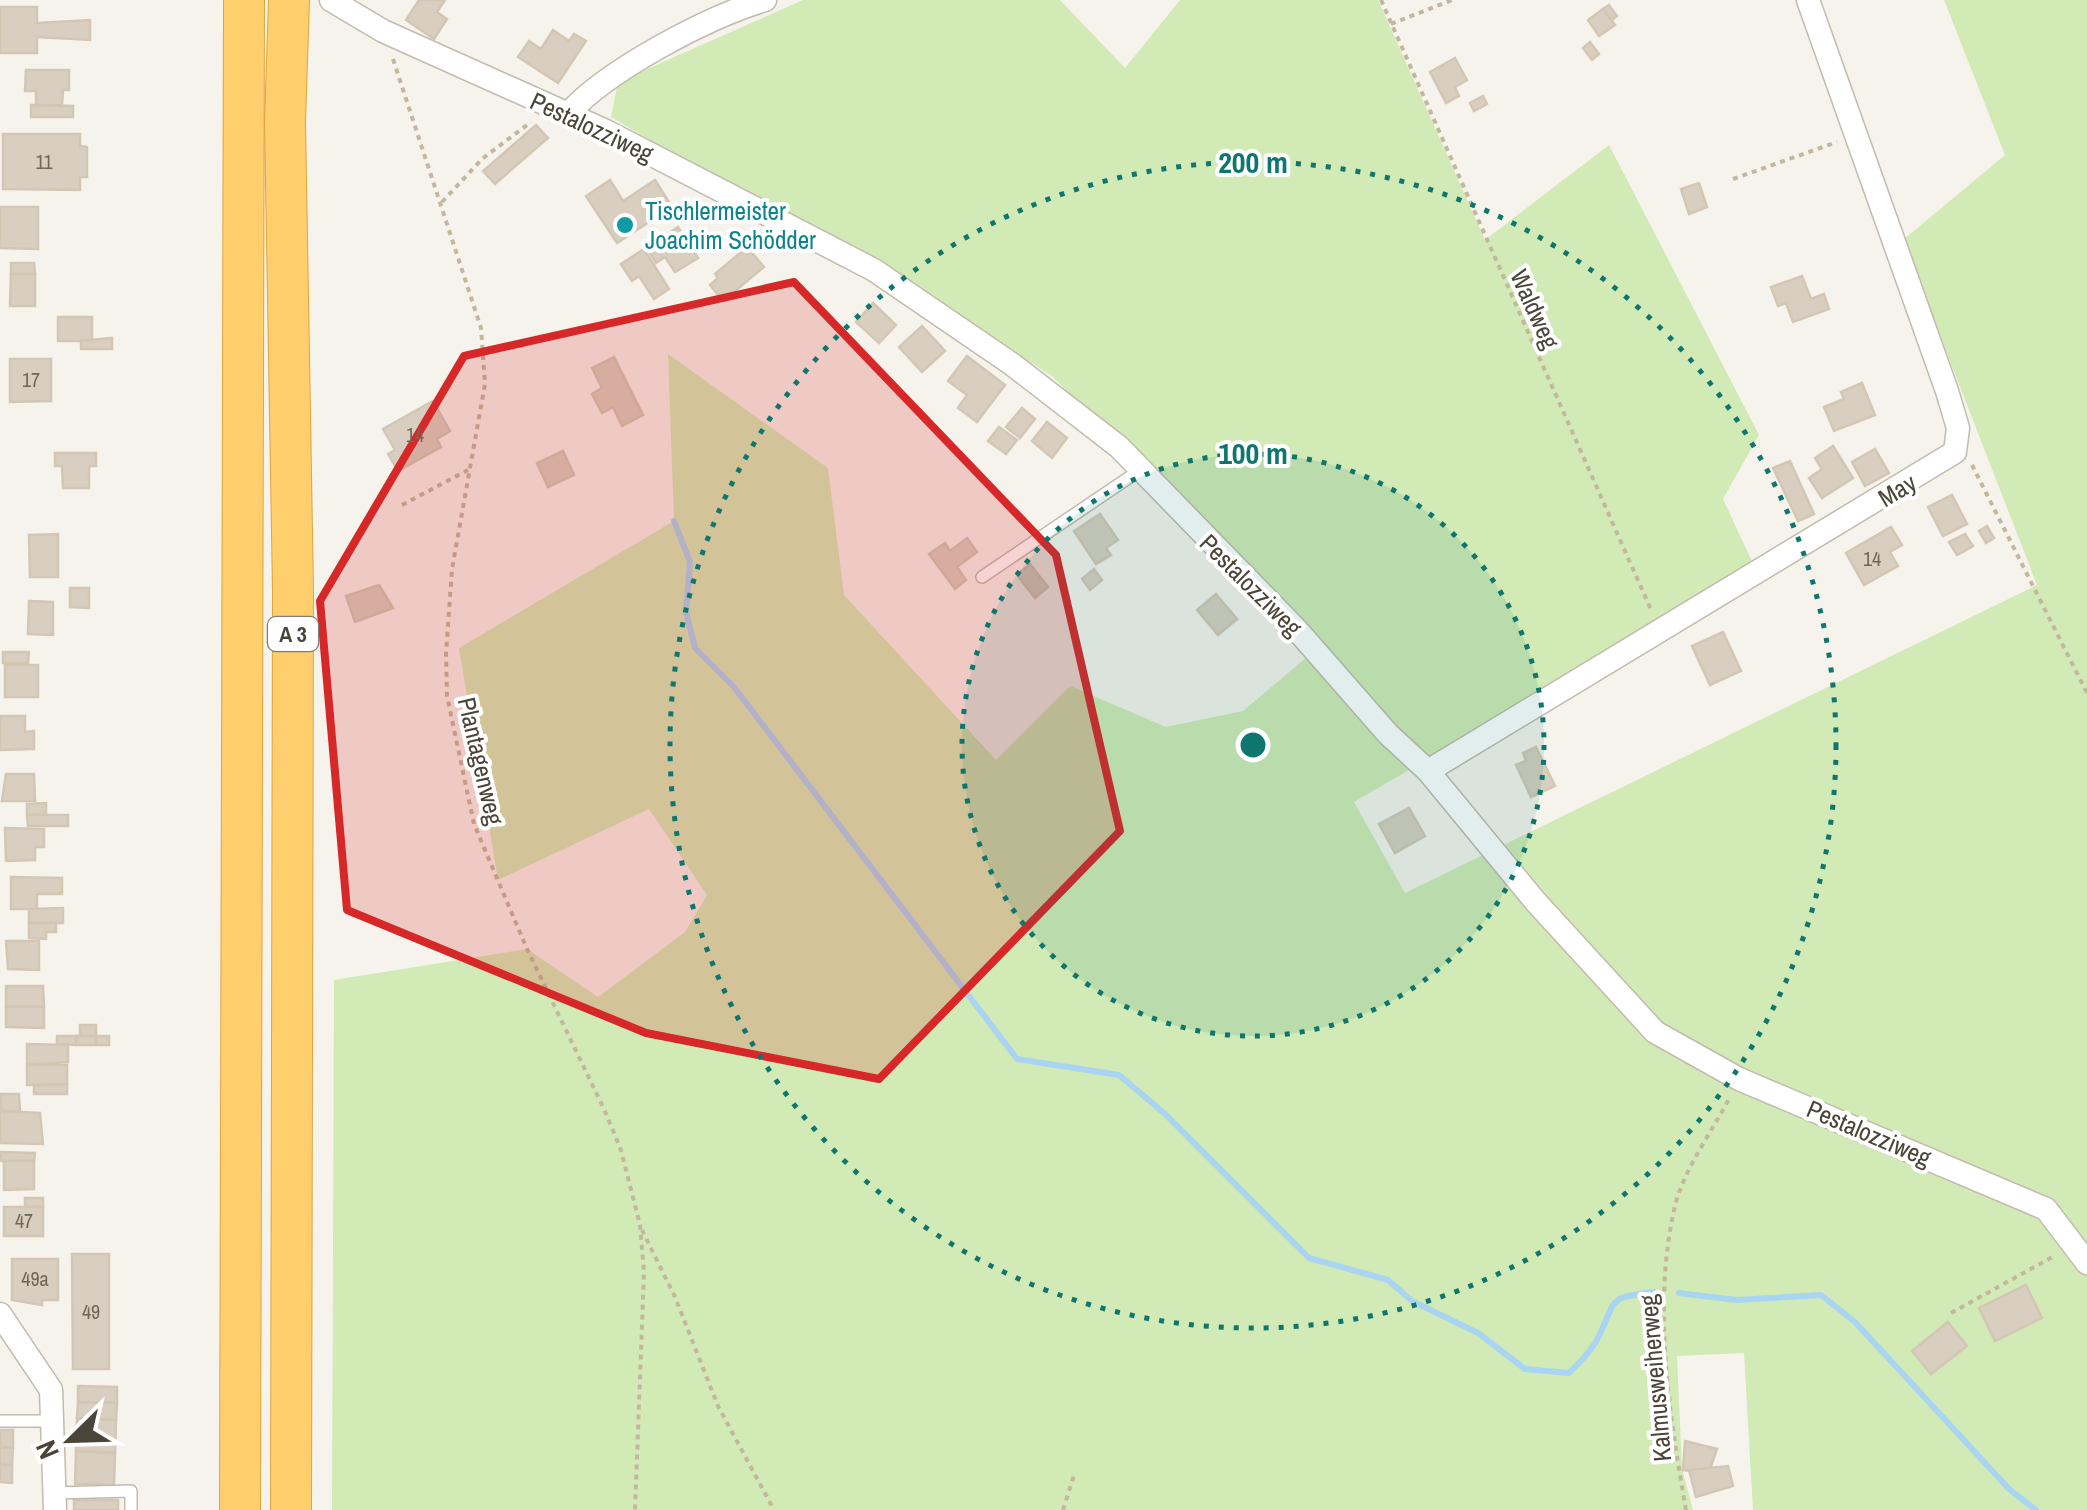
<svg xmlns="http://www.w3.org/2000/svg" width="2087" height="1510" viewBox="0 0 2087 1510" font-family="'Archivo Narrow',sans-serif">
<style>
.green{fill:#d2eab5}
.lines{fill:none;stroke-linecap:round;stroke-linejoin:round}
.stream{stroke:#a9d4f2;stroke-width:6}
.building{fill:#d8cfc1;stroke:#d3c7b4;stroke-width:2.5}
.service-casing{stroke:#c2bbae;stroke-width:14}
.minor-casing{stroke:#c2bbae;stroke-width:25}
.motorway-casing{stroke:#e0a43c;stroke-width:42}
.path{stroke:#c4b79f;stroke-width:4;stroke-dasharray:5 5;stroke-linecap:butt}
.service{stroke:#fff;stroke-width:11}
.minor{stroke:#fff;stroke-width:22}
.motorway{stroke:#ffcf6e;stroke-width:40}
.marked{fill:#d62828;fill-opacity:0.2;stroke:#d62828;stroke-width:8;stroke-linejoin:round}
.ring{fill:none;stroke:#0f766e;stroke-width:5;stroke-dasharray:5 10}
.culture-dot{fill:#0f9aa8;stroke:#fff;stroke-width:4}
.labels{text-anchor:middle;stroke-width:8;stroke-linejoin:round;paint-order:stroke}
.number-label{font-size:20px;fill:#6e675b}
.shield{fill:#fff;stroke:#817c74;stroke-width:2.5}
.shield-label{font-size:22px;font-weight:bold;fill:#4b4439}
.street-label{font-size:25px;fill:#4b4439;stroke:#fff}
.culture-label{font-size:25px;fill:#0d838f;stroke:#fff;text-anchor:start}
.centre{fill:#0f766e;stroke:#fff;stroke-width:5}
.ring-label{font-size:30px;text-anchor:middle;font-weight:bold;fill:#0f766e;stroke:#fff;stroke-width:8;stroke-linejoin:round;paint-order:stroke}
</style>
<rect width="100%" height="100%" fill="#f6f3ec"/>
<path class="green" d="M803,0H1060L1125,68L1180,0H1378L1485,240L1609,145L1759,435L1723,499L1755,568L1354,802L1405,893L2037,585L1903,240L2005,155L1944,0H2087V1510H1753L1744,1353L1677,1356L1682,1469L1693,1510H332L334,980L527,949L598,997L685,932L707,895L649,809L498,880L459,648L674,521L668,354L828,468L844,595L996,760L1070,686L1166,727L1243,711L1319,647L1052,376L879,267L882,260L878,264L709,175L611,117L618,82Z"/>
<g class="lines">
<g class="stream">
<path d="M674,521L690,562L686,612L695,648L734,687L1017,1059L1119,1075L1164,1113L1309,1258L1388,1280L1412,1301L1478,1333L1525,1369L1569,1373C1580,1362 1592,1350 1599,1336C1617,1298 1607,1298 1654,1292"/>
<path d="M1679,1293L1736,1300L1821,1295L1855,1322L2009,1489L2036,1510"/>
</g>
</g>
<g class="building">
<path d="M419,0H445L437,12L447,19L434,39L406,20Z"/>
<path d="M1609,5L1617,16L1612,20L1603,9Z"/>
<path d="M0,7H37V23L90,20V40L37,37V53H0Z"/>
<path d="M1603,9L1615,25L1599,36L1588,20Z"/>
<path d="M553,30L569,41L574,34L586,41L558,83L518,57L529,41L541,49Z"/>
<path d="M1590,42L1599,54L1592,60L1583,48Z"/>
<path d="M1455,58L1467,80L1455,87L1459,96L1446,103L1430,72Z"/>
<path d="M26,70H69V90H63L62,105H36V91H25Z"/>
<path d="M1483,96L1487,104L1474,111L1470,103Z"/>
<path d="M31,105L73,106V117H31Z"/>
<path d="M536,125L548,138L495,184L483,171Z"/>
<path d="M3,134H80V146L87,147V177H80V190L3,189Z"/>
<path d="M610,180L623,201L655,180L672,207L617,243L586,196Z"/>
<path d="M1699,183L1707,207L1689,214L1681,189Z"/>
<path d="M0,207H38V249L0,248Z"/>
<path d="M678,227L698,258L675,272L665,257L656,263L647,248Z"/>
<path d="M747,247L764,267L723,301L710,285L718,278L715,274Z"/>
<path d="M644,249L669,289L654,299L639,276L632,281L621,264Z"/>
<path d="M11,263H34L35,274H11Z"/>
<path d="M11,274H35V306H10Z"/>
<path d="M1802,276L1811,299L1824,294L1829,309L1793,322L1786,303L1778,306L1771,287Z"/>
<path d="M873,303L896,325L879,343L856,322Z"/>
<rect x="58" y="317" width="34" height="24"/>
<path d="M922,326L945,351L922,372L899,347Z"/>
<path d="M112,338V349H81V341Z"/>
<path d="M967,356L1005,385L977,422L958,408L967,395L948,381Z"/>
<path d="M614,357L643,415L622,426L613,407L602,413L592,394L602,388L592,368Z"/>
<path d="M10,359H51V401L10,402Z"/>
<path d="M1862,383L1875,415L1834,431L1824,407L1844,399L1841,392Z"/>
<path d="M433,401L450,431L437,439L441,447L398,471L388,454L395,450L383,429Z"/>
<path d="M1022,408L1035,419L1020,438L1006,427Z"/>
<path d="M1047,422L1067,438L1052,458L1032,441Z"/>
<path d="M999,427L1017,440L1006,454L988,441Z"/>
<path d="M1833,446L1853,478L1822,498L1809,478L1822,469L1815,458Z"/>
<path d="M1875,449L1889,473L1865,486L1852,462Z"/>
<path d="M563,451L574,475L548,487L537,463Z"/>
<path d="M55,453H96V466H89V488H63L62,466H55Z"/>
<path d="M1790,461L1814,514L1798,521L1773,468Z"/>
<path d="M1952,495L1967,524L1943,536L1928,507Z"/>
<path d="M1100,514L1118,540L1106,548L1111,555L1096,564L1074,531Z"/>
<path d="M1987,526L1994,538L1986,543L1979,531Z"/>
<path d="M1891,527L1902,545L1890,552L1898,566L1864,585L1846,553Z"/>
<path d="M58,534V577H30L29,535Z"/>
<path d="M1965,534L1973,546L1957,555L1949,542Z"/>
<path d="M967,538L977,552L957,567L966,580L955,589L929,554L945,543L950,551Z"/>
<path d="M1030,564L1048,587L1035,598L1017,575Z"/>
<path d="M1094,569L1102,580L1090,590L1082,579Z"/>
<path d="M379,585L393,608L355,622L346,596Z"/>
<path d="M70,588H89V608L70,607Z"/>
<path d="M1216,594L1237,619L1218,635L1197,610Z"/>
<path d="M29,601L53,602V635L28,634Z"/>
<path d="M1723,632L1741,671L1710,685L1692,646Z"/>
<path d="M3,652H29L28,663H3Z"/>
<rect x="5" y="665" width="33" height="32"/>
<path d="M0,716H25V732L34,731V749L0,750Z"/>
<path d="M1536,747L1555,786L1531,797L1516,765L1526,761L1523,753Z"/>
<path d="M6,774H34L35,801H2Z"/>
<path d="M46,803V815H27V804Z"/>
<path d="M1409,808L1425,836L1395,853L1379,824Z"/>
<path d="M27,815H68V826H28Z"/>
<path d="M5,828L44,829V847H35V860L6,861Z"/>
<path d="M11,877L62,878V894H37V909H11Z"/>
<path d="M63,908V923H29V909Z"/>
<path d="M29,923H56V932H46V939L29,938Z"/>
<path d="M6,941H39V970L8,969Z"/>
<path d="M6,986H43L44,1007H6Z"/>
<path d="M6,1007H44V1028L6,1027Z"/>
<rect x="80" y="1025" width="16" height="11"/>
<path d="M57,1036H77L76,1045L57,1044Z"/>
<path d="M77,1036H96V1045H76Z"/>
<rect x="96" y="1036" width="13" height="9"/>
<path d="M27,1044L68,1045V1062L27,1065Z"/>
<path d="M27,1065H67V1084L27,1085Z"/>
<path d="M67,1084V1094H34V1086Z"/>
<path d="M1,1094H19L20,1111H1Z"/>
<path d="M0,1111L40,1113L43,1144L0,1143Z"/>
<path d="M1,1152L35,1153L34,1161H1Z"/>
<path d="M4,1161H34V1189L4,1190Z"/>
<rect x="25" y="1198" width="18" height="9"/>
<rect x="4" y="1207" width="39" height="29"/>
<path d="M72,1254H109V1369H73Z"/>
<path d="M12,1259H58V1300H42V1305L12,1300Z"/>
<path d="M2026,1285L2042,1318L1995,1341L1979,1308Z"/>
<path d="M1948,1322L1967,1346L1931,1374L1912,1351Z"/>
<path d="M78,1386L117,1387V1403L78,1402Z"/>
<path d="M78,1402L117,1403L116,1420L77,1418Z"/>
<path d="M77,1418L116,1420L115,1453L76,1451Z"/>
<path d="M0,1430H13V1448L0,1447Z"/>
<path d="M1685,1441L1717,1449L1709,1472L1683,1470Z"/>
<path d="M0,1447L13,1448L12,1465H0Z"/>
<path d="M76,1451L115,1453L114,1485L75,1484Z"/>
<path d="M0,1465H12V1483L0,1482Z"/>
<path d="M1728,1466L1733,1486L1696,1497L1689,1470Z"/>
<rect x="74" y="1500" width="44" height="10"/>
</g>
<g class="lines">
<g class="service-casing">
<g id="service">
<path d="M982,577L1140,470"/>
<path d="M0,1421H54"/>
<path d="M55,1493L131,1491V1510"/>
</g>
</g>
<g class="minor-casing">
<g id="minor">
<path d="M331,0L383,31L606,131L874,270L1013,365L1119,447L1297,630L1388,734L1428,771L1535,901L1655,1032L1739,1079L2046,1209L2087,1263"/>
<path d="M568,114C607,70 708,17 765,0"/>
<path d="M1428,771L1955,452L1958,428L1947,391L1808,0"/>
<path d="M0,1314L51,1390L55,1510"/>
</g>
</g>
<g class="motorway-casing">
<g id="motorway">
<path d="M289,0L285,122L293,591L291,1510"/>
<path d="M240,1510L244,0"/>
</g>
</g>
<g class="path">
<path d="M1381,0L1652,612"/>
<path d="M1391,24L1452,0"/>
<path d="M393,59L481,328L485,384L452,569L446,654L447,696L474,824L527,949L604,1109L621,1150L640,1225L644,1272L635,1510"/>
<path d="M1733,179L1837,142"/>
<path d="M442,202L482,159L531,122"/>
<path d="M1972,465L2087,693"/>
<path d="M402,505L468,470"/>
<path d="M642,1230L675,1297L718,1406L774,1510"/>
<path d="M1951,1313L2056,1255"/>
<path d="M1063,1510L1074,1475"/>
<path d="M1686,1510C1669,1413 1652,1303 1675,1206C1684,1169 1713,1130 1730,1097"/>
</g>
<use href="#service" class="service"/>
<use href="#minor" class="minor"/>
<use href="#motorway" class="motorway"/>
</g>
<path class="marked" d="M794,282L1056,555L1120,831L879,1079L646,1033L347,910L320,601L464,356Z"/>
<circle cx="1253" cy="745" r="291" fill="#0f766e" fill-opacity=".12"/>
<g class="ring">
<circle cx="1253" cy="745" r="291"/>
<circle cx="1253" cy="745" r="583"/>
</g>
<circle class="culture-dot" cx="625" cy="225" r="10"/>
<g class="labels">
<g class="number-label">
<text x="44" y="169">11</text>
<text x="31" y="387">17</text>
<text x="415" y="442">14</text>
<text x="1872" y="566">14</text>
<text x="24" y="1228">47</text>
<text x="35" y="1286">49a</text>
<text x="91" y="1319">49</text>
</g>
<rect class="shield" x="268" y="617" width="50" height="34" rx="8"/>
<g class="shield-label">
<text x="293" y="642">A 3</text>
</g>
<g class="street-label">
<text transform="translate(592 127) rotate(25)" y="9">Pestalozziweg</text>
<text transform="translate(1535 309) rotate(66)" y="9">Waldweg</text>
<text transform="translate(1897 490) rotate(-31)" y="9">May</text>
<text transform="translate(1251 585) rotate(45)" y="9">Pestalozziweg</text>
<text transform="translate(481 761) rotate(77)" y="9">Plantagenweg</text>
<text transform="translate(1869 1133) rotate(23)" y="9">Pestalozziweg</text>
<text transform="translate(1655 1378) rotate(-95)" y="9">Kalmusweiherweg</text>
</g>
<g class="culture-label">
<text x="645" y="220">Tischlermeister<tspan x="645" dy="29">Joachim Schödder</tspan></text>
</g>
</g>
<circle cx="1253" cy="745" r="15" class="centre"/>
<g class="ring-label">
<text x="1253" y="173">200 m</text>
<text x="1253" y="464">100 m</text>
</g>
<g transform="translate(70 1440) rotate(247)" stroke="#ffffff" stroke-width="8" paint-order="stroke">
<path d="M0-8L18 38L0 25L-18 38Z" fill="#4b4439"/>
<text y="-15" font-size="28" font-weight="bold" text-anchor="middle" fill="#4b4439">N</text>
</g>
</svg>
